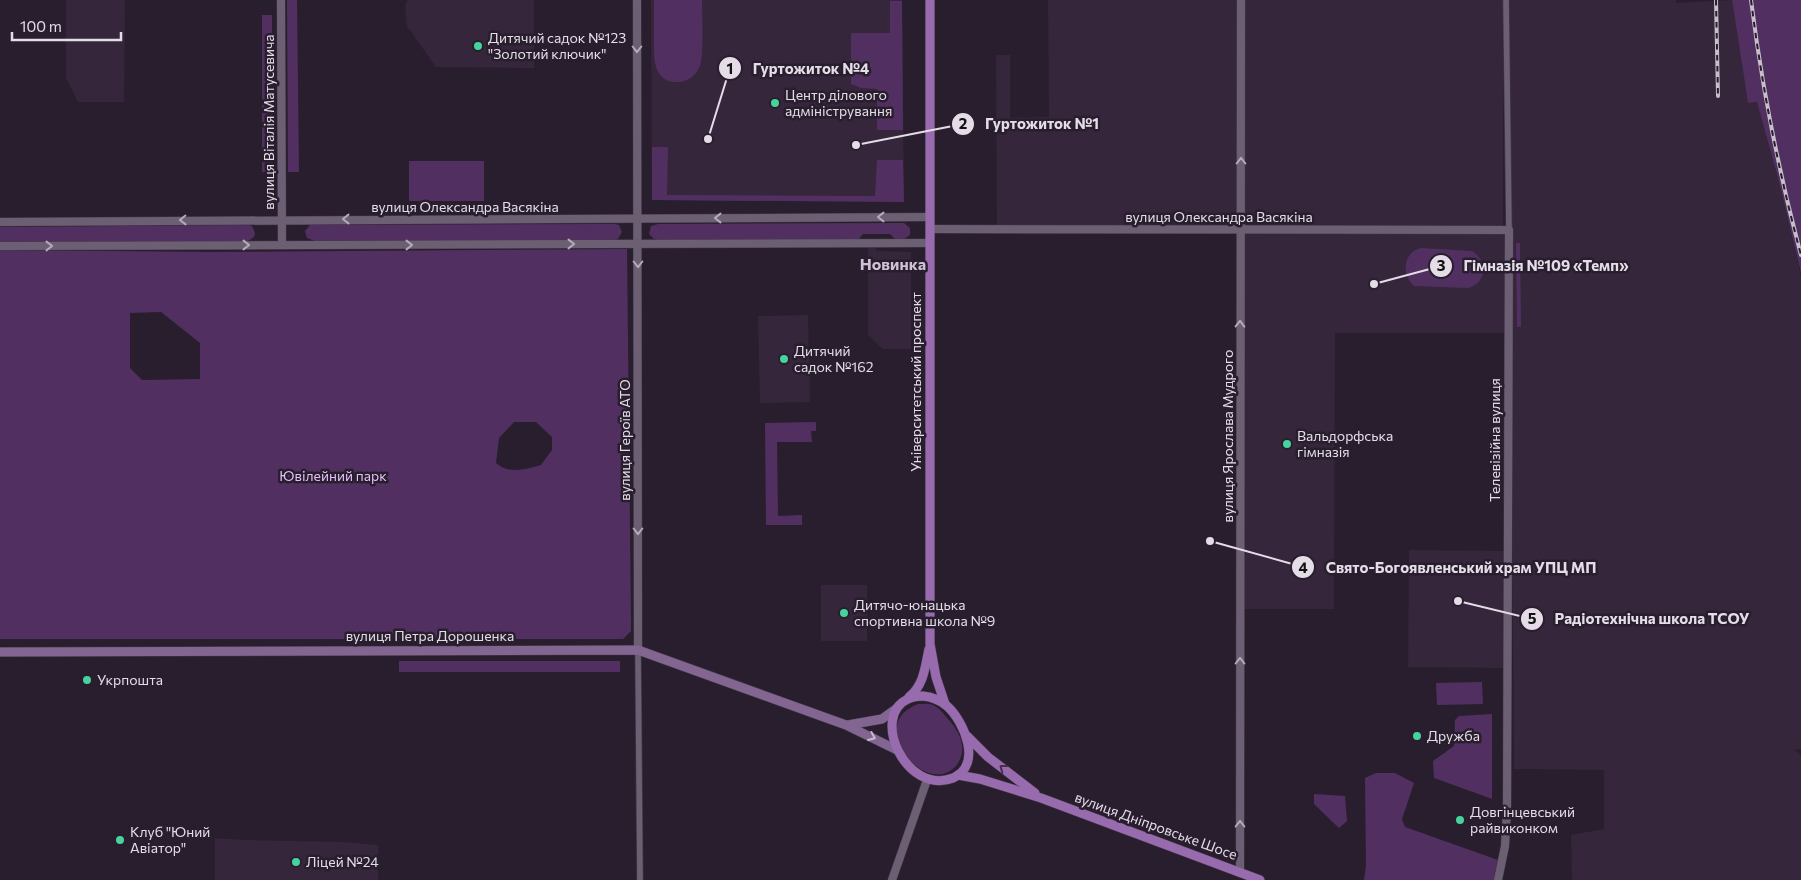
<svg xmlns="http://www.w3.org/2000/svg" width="1801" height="880" viewBox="0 0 1801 880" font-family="Commissioner,sans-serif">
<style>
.built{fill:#35263c}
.green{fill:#513061;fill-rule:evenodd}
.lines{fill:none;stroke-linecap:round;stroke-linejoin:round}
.minor-casing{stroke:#443a48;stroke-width:7}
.tertiary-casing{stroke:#443a48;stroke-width:9}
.secondary-casing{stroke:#443a48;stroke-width:10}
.primary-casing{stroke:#443a48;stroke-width:10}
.minor{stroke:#6c5f73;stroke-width:5.5}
.tertiary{stroke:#6c5f73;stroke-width:8}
.secondary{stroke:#826591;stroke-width:9}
.primary{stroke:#986aae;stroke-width:9}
.rail-casing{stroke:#c6beca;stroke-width:4}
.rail{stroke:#291e2e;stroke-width:2;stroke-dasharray:5.5;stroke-linecap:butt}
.oneway{stroke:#b4abb9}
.oneway2{stroke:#c7b9ce}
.oneway3{stroke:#45314e}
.poi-dot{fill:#45d49e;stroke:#291e2e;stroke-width:2}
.labels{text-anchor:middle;stroke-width:5;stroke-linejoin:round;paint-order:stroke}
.poi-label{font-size:14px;fill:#e4dde8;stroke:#291e2e;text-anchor:start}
.street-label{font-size:14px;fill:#e4dde8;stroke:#291e2e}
.park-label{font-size:14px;fill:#e6bffa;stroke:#291e2e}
.quarter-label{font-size:16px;font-weight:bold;fill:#cfc1d7;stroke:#291e2e}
.leader{fill:none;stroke:#e4dde8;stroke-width:2}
.callout-dot{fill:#e4dde8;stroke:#291e2e;stroke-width:2}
.mark-label{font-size:15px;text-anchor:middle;font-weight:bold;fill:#111}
.callout-label{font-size:15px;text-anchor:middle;font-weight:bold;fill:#e4dde8;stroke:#291e2e;stroke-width:5;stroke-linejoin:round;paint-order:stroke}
</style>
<rect width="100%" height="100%" fill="#291e2e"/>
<g class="built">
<path d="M66,0H125L124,102H78L66,78Z"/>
<path d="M408,0H534V68L436,67L407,26L405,5Z"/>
<path d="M651,0H902L904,202L652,200Z"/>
<path d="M1048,0H1503V230H1509L1508,333H1335L1334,609H1240L1241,229L997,230L996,55H1010V118L1049,117Z"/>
<path d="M1509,0H1676V3L1732,0L1748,103L1757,102L1778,178L1801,276V750L1794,749L1801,755V880H1572L1571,835L1604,829V770L1514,769Z"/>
<path d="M868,247H875L877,251L911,252V349H883L868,335Z"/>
<path d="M808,315L810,402L760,403L758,316Z"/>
<path d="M1409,550L1507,551V668L1408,667Z"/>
<rect x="821" y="585" width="46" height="56"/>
<path d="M215,838L248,840L343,842L378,845V880H215Z"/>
</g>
<g class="green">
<path d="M287,0H297L299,172H288Z"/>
<path d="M654,0H702C702,14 704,55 700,66C696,75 689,81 679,82C651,84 654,54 654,35C654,23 654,12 654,0Z"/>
<path d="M1732,0H1801V273L1778,178L1757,102L1748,103Z"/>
<path d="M890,1H902L903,130H877V89L861,88L851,84V33H890Z"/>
<rect x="262" y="15" width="10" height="157"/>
<path d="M652,147H668L667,195L875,196L877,160H903L904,202L652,200Z"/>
<rect x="409" y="161" width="75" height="40"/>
<path d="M904,223L910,228V235L904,239H895L890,234H863L859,239L658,240L654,239L649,234L651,226L658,224Z"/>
<path d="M615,224L619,225L622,232L618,239L614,240L315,241L307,238L305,231L310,225H314Z"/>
<path d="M249,225L252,226L255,233L254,237L248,241L0,243V227Z"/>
<path d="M1516,243H1520L1521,327H1517Z"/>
<path d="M1421,248L1472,251C1488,261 1487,283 1468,288L1414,286C1401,274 1403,252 1421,248Z"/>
<path d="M627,249L631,623V631L623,639H0V250L213,252ZM161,312L200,343V379L142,380L130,368V313ZM536,422L552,437V450L541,465C526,469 509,475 496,463L499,438L514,422Z"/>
<path d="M816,422V431H811L812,442H777L778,516L802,515V525H766L765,423Z"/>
<rect x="399" y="661" width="221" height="11"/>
<path d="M1482,682L1483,704L1437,705L1436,683Z"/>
<path d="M918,704C923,704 928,703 933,705C939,708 943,713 947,718C959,731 968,747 958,763C931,803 861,726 918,704Z"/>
<path d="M1492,714V799L1434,778L1433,761L1454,746L1455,720L1459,716Z"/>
<path d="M1376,773H1395L1414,783L1402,819L1405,827L1498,860L1494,880H1364L1366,866L1365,778Z"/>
<path d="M1314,794L1345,796L1347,821L1339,828L1314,804Z"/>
</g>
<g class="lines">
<g class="minor-casing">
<g id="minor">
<path d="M1506,0L1509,230"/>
<path d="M638,650L640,880"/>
</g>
</g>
<g class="tertiary-casing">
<g id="tertiary">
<path d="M281,0L282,245"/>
<path d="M637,0L638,650"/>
<path d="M0,222L930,217"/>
<path d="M930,229L1509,230L1507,808L1505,846L1498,880"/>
<path d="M0,246L930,243"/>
<path d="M1240,872L1241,0"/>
<path d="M892,880L927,780"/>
</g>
</g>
<g class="secondary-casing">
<g id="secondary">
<path d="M0,652L638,650L846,725L897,750"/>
<path d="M848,725L882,719L896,709"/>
</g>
</g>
<g class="primary-casing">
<g id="primary">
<path d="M930,0V644L936,677L945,704"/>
<path d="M923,696C932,697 940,700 947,706C964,721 983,765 953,778C906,796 870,716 908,699C912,697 918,696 923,696Z"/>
<path d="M909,697C924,685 925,667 929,649"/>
<path d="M967,736L988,757L1035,793"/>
<path d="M958,775L980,779L1041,798L1260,880"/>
</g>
</g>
<use href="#minor" class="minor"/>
<use href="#tertiary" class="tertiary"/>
<use href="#secondary" class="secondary"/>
<use href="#primary" class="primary"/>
<g class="rail-casing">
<g id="rail">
<path d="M1716,0L1718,96"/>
<path d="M1751,0C1762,87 1778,170 1801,255"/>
</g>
</g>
<use href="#rail" class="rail"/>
</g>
<defs><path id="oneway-chevron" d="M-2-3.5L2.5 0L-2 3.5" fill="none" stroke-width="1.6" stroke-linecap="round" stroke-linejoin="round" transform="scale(1.25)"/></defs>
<g class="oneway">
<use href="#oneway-chevron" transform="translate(637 49) rotate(90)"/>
<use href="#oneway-chevron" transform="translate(1241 161) rotate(-90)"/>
<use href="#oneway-chevron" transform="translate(881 217) rotate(180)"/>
<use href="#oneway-chevron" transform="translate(718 218) rotate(180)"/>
<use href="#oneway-chevron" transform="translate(346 219) rotate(-180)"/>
<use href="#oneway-chevron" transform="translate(183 220) rotate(179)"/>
<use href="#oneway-chevron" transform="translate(571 244)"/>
<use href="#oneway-chevron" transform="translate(246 245)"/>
<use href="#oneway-chevron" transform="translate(409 245)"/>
<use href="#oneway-chevron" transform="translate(49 246)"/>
<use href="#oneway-chevron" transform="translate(638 264) rotate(90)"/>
<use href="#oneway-chevron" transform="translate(1240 324) rotate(-89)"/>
<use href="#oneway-chevron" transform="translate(638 531) rotate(90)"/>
<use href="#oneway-chevron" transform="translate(1240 661) rotate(-90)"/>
<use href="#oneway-chevron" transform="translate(1240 824) rotate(-90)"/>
</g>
<use class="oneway2" href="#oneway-chevron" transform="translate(872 737) rotate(23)"/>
<use class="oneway3" href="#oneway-chevron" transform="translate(1003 768) rotate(-143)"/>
<g class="poi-dot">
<circle cx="478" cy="46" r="5"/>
<circle cx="775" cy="103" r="5"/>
<circle cx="784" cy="359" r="5"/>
<circle cx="1287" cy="444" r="5"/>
<circle cx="844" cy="613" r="5"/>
<circle cx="87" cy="680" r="5"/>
<circle cx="1417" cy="736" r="5"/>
<circle cx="1460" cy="820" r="5"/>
<circle cx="120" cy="840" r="5"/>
<circle cx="296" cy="862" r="5"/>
</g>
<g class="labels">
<g class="poi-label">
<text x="488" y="43">Дитячий садок №123<tspan x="488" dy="16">"Золотий ключик"</tspan></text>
<text x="785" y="100">Центр ділового<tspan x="785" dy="16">адміністрування</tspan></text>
<text x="794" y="356">Дитячий<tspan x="794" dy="16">садок №162</tspan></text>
<text x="1297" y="441">Вальдорфська<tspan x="1297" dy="16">гімназія</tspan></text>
<text x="854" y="610">Дитячо-юнацька<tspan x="854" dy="16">спортивна школа №9</tspan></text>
<text x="97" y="685">Укрпошта</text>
<text x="1427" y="741">Дружба</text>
<text x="1470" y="817">Довгінцевський<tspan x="1470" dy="16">райвиконком</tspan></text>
<text x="130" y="837">Клуб "Юний<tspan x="130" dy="16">Авіатор"</tspan></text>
<text x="306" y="867">Ліцей №24</text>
</g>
<g class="street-label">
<text transform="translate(269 122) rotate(-90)" y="5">вулиця Віталія Матусевича</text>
<text x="465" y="212">вулиця Олександра Васякіна</text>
<text x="1219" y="222">вулиця Олександра Васякіна</text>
<text transform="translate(916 382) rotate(-90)" y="5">Університетський проспект</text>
<text transform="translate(1228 436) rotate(-90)" y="5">вулиця Ярослава Мудрого</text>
<text transform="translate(625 440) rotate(-90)" y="5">вулиця Героїв АТО</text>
<text transform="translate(1495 440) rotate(-90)" y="5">Телевізійна вулиця</text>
<text x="430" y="641">вулиця Петра Дорошенка</text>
<text transform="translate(1156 826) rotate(20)" y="5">вулиця Дніпровське Шосе</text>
</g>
<g class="park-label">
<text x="333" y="481">Ювілейний парк</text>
</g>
<g class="quarter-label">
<text x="893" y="270">Новинка</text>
</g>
</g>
<path class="leader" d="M708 139L730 68M856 145L963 124M1374 284L1441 266M1210 541L1303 567M1458 601L1532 619"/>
<g class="callout-dot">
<circle cx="708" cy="139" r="5"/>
<circle cx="856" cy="145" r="5"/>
<circle cx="1374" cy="284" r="5"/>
<circle cx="1210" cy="541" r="5"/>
<circle cx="1458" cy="601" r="5"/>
<circle cx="730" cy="68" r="12"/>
<circle cx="963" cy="124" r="12"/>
<circle cx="1441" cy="266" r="12"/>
<circle cx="1303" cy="567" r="12"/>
<circle cx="1532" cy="619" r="12"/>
</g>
<g class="mark-label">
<text x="730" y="74">1</text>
<text x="963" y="129">2</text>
<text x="1441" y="271">3</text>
<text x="1303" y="573">4</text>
<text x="1532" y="624">5</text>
</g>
<g class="callout-label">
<text x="811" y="74">Гуртожиток №4</text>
<text x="1042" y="129">Гуртожиток №1</text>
<text x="1546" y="271">Гімназія №109 «Темп»</text>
<text x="1461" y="573">Свято-Богоявленський храм УПЦ МП</text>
<text x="1652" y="624">Радіотехнічна школа ТСОУ</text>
</g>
<path d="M12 32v8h109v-8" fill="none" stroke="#e4dde8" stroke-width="2.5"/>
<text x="20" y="32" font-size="15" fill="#e4dde8" stroke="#291e2e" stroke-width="4" paint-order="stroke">100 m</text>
</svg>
